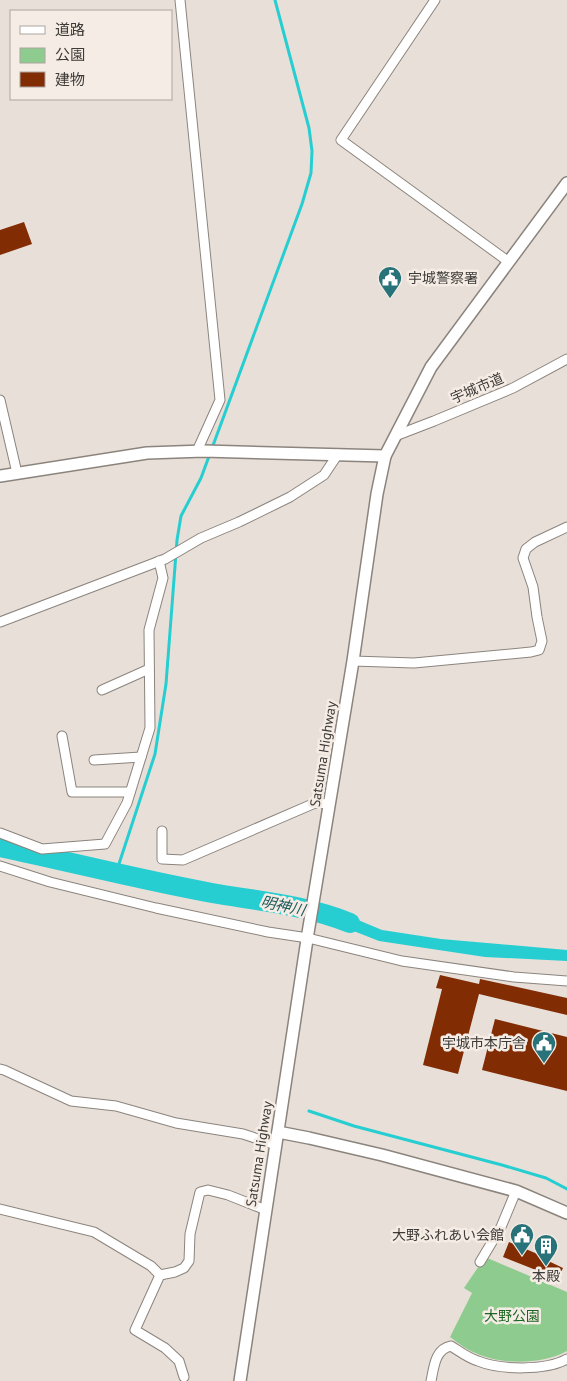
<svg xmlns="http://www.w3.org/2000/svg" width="567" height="1381" viewBox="0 0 567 1381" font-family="'PT Sans','Noto Sans JP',sans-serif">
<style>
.green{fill:#8ecb8e}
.water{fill:#26ced1}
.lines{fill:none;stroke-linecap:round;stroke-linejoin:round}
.stream{stroke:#26ced1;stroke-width:3}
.river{stroke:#26ced1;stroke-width:20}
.building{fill:#822c04}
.minor-casing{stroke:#8b847d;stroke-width:11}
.tertiary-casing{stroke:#8b847d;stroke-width:14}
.minor{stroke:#fff;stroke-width:9}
.tertiary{stroke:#fff;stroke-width:11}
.labels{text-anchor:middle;stroke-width:5;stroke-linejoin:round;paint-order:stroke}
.poi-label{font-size:14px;fill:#3d3a37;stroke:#f5ece5;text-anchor:end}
.street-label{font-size:14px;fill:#3d3a37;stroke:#f5ece5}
.park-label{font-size:14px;fill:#1b6622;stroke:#f5ece5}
.water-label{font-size:15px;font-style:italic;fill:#1d5c5d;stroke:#f5ece5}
</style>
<rect width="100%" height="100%" fill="#e8dfd8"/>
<path class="green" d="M485,1257L567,1292V1351C544,1364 505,1365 480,1355C469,1351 459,1344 450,1337L472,1293L464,1288Z"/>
<path class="water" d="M327,907L382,930L441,939L567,950V961L485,957L379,941L323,919Z"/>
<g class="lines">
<g class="stream">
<path d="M116,873L155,754L166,684L177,540L181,516L201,478L302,204L311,173L312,151L309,128L275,0"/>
<path d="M309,1111L354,1126L502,1165L546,1178L567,1189"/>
</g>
<path class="river" d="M0,847C71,862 141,880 212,893C258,901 306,905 350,923"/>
</g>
<g class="building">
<path d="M24,222L32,244L0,255V230Z"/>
<path d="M440,975L479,984L480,979L567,998V1015L479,994L458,1074L423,1065L442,989L436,988Z"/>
<path d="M495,1019L567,1037V1091L482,1070Z"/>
<path d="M509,1242L540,1255V1257L563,1268L557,1281L546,1276V1274L503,1257Z"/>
</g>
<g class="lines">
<g class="minor-casing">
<g id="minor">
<path d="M180,0L220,400L197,451"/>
<path d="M435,0L341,140L509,262"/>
<path d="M0,400L17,473"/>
<path d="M395,436L434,421L513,388L567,359"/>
<path d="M0,622L165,559L201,538L239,522L290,497L324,475L338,454"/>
<path d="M353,661L414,663L531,652L539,650L542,641L537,617L533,587L523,558L526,549L535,542L567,527"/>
<path d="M102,690L149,669"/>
<path d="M62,736L72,792H130"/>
<path d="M94,760L141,757"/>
<path d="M162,831V859L183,860L315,803L329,804"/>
<path d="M0,833L42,849L105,844L127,803L150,728L149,630L163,578L159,561"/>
<path d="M0,866L50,882L156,908L268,932L308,938L402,961L514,977L567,981"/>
<path d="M0,1069L4,1070L71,1101L116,1106L176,1123L243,1134L276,1145"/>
<path d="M0,1209L94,1232L151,1266L160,1275L135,1330L165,1348L179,1361L184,1377"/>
<path d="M480,1262L501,1227L516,1191"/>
<path d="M160,1275L175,1272L184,1268L189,1261L190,1234L200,1192L208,1190L228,1195L266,1210"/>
<path d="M431,1381C434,1367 435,1349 451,1346C459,1351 468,1358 478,1361C500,1370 546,1371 567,1359"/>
</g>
</g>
<g class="tertiary-casing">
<g id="tertiary">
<path d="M0,476L147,453L204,451L385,456"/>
<path d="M278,1132L309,1138L382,1155L516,1191L567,1213"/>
<path d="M240,1381L308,933L353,661L377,494L385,456L431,367L567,183"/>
</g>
</g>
<use href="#minor" class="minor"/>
<use href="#tertiary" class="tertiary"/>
</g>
<defs>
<g id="civic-pin" transform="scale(1.25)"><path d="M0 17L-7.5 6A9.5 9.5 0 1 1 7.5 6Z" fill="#287279" stroke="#f5ece5"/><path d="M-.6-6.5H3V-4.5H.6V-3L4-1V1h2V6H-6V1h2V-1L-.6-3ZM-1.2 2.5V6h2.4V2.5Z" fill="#fff"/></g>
<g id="building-pin" transform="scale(1.25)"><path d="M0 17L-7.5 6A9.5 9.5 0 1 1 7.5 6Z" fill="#287279" stroke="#f5ece5"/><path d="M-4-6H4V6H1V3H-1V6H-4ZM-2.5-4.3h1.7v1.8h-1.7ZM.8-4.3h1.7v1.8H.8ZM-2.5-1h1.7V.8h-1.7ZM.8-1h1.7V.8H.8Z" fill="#fff"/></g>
</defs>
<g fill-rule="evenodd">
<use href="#civic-pin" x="390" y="278"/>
<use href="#civic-pin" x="544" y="1043"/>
<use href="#civic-pin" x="522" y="1235"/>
<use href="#building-pin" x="546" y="1246"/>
</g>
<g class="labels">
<g class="poi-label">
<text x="408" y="283" text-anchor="start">宇城警察署</text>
<text x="526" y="1048">宇城市本庁舎</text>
<text x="504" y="1240">大野ふれあい会館</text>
<text x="546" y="1281" text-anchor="middle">本殿</text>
</g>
<g class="street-label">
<text transform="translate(477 388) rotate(-23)" y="5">宇城市道</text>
<text transform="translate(323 754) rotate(-81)" y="5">Satsuma Highway</text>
<text transform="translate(259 1154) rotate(-81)" y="5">Satsuma Highway</text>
</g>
<g class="park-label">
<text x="512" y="1321">大野公園</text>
</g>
<g class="water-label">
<text transform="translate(283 906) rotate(12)" y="5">明神川</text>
</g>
</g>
<rect x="10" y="10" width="162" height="90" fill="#f5ece5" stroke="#aba59f"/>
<rect x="20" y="26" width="25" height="8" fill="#ffffff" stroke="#aba59f"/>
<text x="55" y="35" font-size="15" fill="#3d3a37">道路</text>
<rect x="20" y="48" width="25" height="15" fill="#8ecb8e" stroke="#aba59f"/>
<text x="55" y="60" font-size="15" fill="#3d3a37">公園</text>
<rect x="20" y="72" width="25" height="15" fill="#822c04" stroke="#aba59f"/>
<text x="55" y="85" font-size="15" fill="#3d3a37">建物</text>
</svg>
